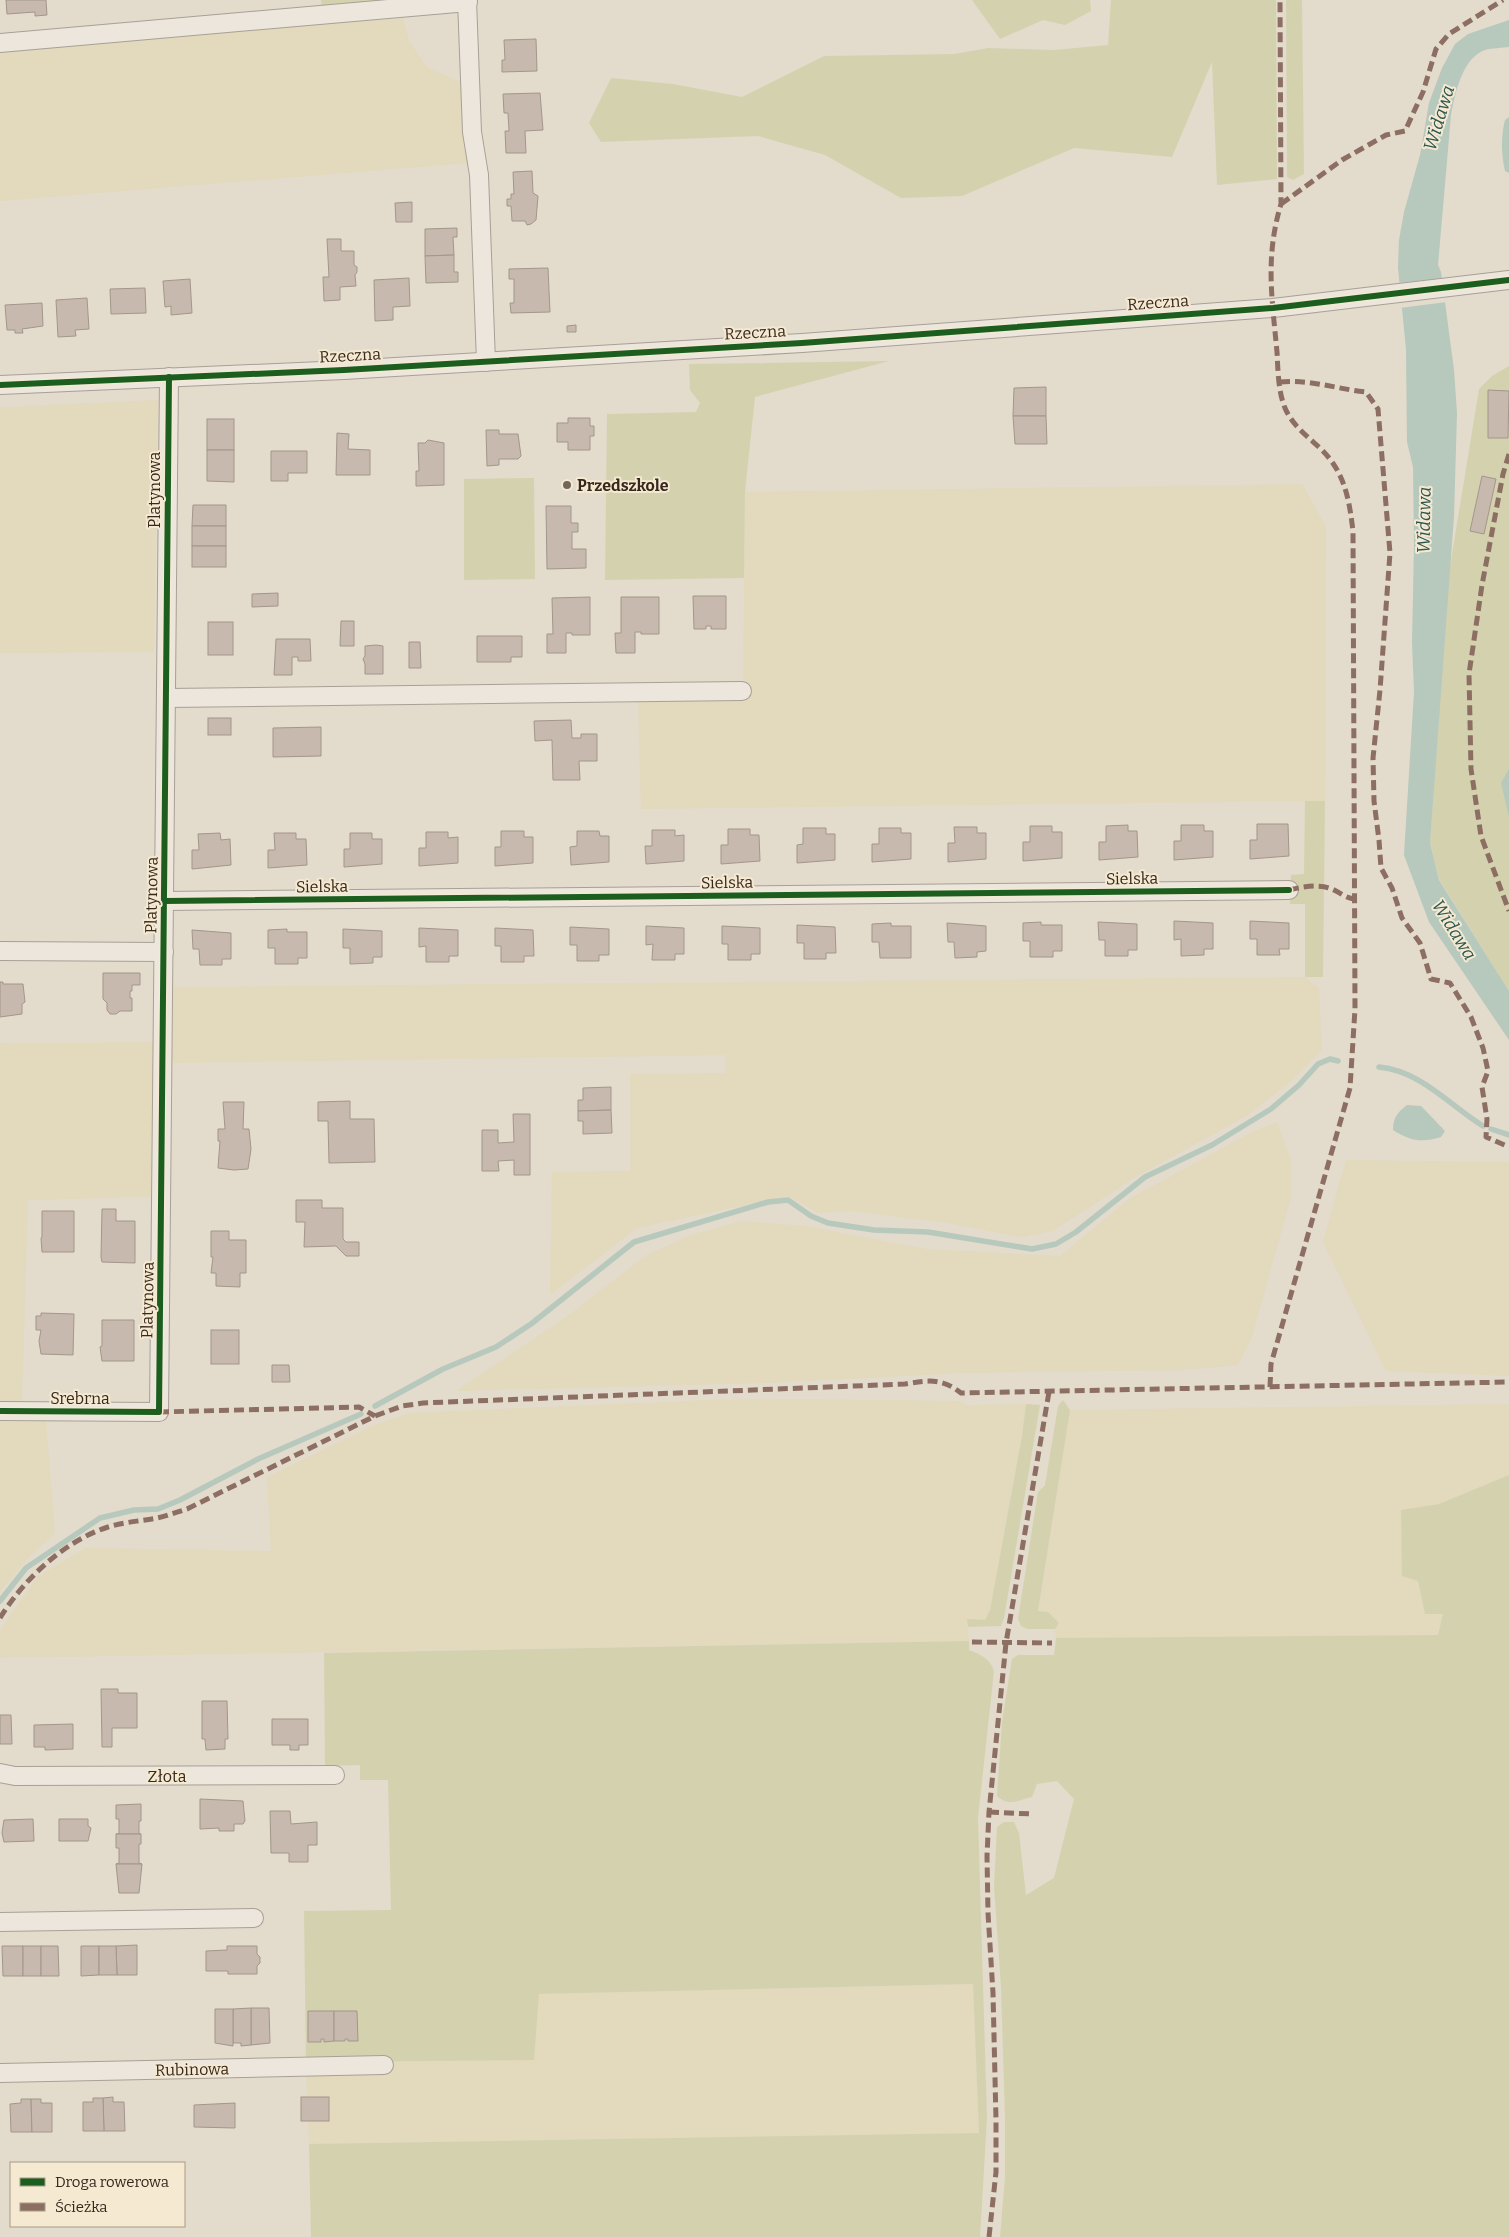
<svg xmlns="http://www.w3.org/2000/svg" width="1509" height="2237" viewBox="0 0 1509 2237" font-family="Bitter,serif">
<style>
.farmland{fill:#e3d9bc}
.green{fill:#d4d2ae}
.water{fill:#b7c8bd}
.pier{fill:#e3dbcc}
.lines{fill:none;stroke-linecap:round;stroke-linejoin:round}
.stream{stroke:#b7c8bd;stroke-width:5.5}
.building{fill:#c7b9ad;stroke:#a3968b}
.minor-casing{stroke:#a8a095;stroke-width:20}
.minor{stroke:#ece6dd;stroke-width:18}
.quiet{stroke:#8d6e63;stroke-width:5;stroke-dasharray:10 5;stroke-linecap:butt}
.cycleway-casing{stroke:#f5e9d1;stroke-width:9}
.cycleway{stroke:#1b5e20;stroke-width:6}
.poi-dot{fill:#73675a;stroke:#f5e9d1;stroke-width:2}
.labels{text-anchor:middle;stroke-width:4;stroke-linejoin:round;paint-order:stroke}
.street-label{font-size:16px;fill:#37281d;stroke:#f5e9d1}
.poi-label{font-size:16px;font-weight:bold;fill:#37281d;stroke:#f5e9d1;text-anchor:start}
.water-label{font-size:18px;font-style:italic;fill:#2d5751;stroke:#f5e9d1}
</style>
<rect width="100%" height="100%" fill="#e3dbcc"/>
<g class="farmland">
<path d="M403,18L409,41L427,67L460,82L468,163L0,201V49Z"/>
<path d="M158,400L154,652L0,653V407Z"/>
<path d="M1302,484L1326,527L1325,801L641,809L638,700L743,698L745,492Z"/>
<path d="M1305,977L1319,988L1322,1050L1289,1083L1246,1116L1134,1178L1053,1231L1021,1237L947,1223L852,1211L818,1213L788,1196L637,1228L550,1295L552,1172L630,1171V1074L725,1073V1055L172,1063V987Z"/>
<path d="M156,1042L153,1197L28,1200L22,1403H0V1043Z"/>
<path d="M1277,1122L1291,1160V1197L1252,1337L1238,1365L1186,1370L965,1373L767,1383L456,1391L569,1315L645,1256L688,1236L741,1221L805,1226L926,1249L1060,1256L1129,1199L1252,1132Z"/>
<path d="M1346,1160L1509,1162V1376L1386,1371L1323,1242Z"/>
<path d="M795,1399L960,1401L967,1405L1026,1404L1022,1436L990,1610L985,1620H967L969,1641L0,1658V1630L37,1577L85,1548L271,1551L267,1477L372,1426L409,1413L707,1400Z"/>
<path d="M1509,1404V1475L1439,1504L1401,1510L1425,1613L1443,1614L1438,1635L1056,1638L1055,1629L1059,1623L1038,1611L1070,1410Z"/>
<path d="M46,1421L55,1533L30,1556L0,1592V1422Z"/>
<path d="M973,1984L979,2134L309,2144L306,2062L539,1994Z"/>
</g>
<g class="green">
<path d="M321,0H407L322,9Z"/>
<path d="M972,0H1090L1091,11L1065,25L1043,20L1000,39Z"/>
<path d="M1111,0H1276L1277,179L1217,185L1212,62L1172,157L1074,148L962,196L901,198L825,155L758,136L601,142L589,123L611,78L673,84L742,97L824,56L954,54L988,48L1054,50L1108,45Z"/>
<path d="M1286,0H1302L1304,174L1293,180L1287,177Z"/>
<path d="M889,361L755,397L745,492L744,578L605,580L607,414L696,412L700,403L690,390L689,364Z"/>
<path d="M1509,366V991L1439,879L1430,843L1448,579L1479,389L1492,376Z"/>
<path d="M534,478L535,579L464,580V479Z"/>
<path d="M1305,801H1325L1323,977H1305V904H1290L1291,875L1304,874Z"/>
<path d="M1063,1400L1070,1410L1038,1611L1048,1612L1059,1623L1055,1629H1028L1021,1626L1018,1619L1038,1492L1045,1485L1058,1406Z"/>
<path d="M1026,1404L1040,1405L1004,1618L1001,1626L968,1627L967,1619L985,1620L990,1610L1022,1436Z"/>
<path d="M1509,1475V2237H1000L1005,2177V2118L1001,1987L994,1886L997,1827L1004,1822H1014L1019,1833L1026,1895L1054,1878L1074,1799L1057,1781L1037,1784L1032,1797C1018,1800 1009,1807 997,1796L1002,1722L1012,1659L1018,1655H1054L1056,1638L1438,1635L1443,1614H1425L1418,1581L1402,1576L1401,1510L1439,1504Z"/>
<path d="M969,1641V1650C981,1655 990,1658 994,1671L978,1818L987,2118L980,2237H311L309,2144L979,2133L973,1984L539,1994L534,2060L306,2062L304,1911L391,1910L388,1780H360V1765L325,1766L324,1653Z"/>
</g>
<g class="water">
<path d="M1509,20V47C1502,48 1492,48 1485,50C1462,58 1455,94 1451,115L1438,265L1441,272L1454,370L1457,413L1454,516L1430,843L1439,880L1509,991V1040L1429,922L1404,855L1414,692L1412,643L1414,545L1413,467L1407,442L1406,349L1398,268L1399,240L1404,212L1420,155L1429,103L1442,68L1455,44L1468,34Z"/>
<path d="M1509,117V173L1505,171C1501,154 1501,136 1505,120Z"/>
<path d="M1509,769V817L1501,783Z"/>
<path d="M1407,1105L1421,1106L1445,1131L1441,1137C1422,1143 1410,1141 1393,1130C1393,1118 1397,1113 1407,1105Z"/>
</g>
<path class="pier" d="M1445,278L1447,302L1400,308L1397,283Z"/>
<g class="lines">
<g class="stream">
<path d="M1379,1067C1421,1071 1449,1105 1483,1126"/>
<path d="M1491,1129L1509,1135"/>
<path d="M375,1406L443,1369L496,1347L531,1324L634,1242L768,1202L788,1200L811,1216L828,1223L874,1230L928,1232L1032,1249L1056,1244L1076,1232L1145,1177L1212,1145L1271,1109L1299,1085L1318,1064L1330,1059L1338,1061"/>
<path d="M0,1601L26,1568L100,1518L134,1510L158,1509L180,1500L258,1459L361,1414"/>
</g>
</g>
<g class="building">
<path d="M6,0H46L47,15L35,16V12L7,14Z"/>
<path d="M536,39L537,71L502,72V60H505L504,40Z"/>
<path d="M540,93L543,130L525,131L526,153H506L505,131H509L508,113H504L503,94Z"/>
<path d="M532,171L533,193L538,196L536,220L531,224L527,225L525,221H512L511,206H507V199H511V194H514L513,172Z"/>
<path d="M412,202V222H396L395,203Z"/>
<path d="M457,228V237H453L454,255L425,256V229Z"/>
<path d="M327,239H341V251H354V265L357,267V272L355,275L356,286L340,287V300L324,301L323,277H329Z"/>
<path d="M454,255V272H458V282L426,283L425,256Z"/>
<path d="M548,268L550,312L511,313L510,303H514V279H509V269Z"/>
<path d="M409,278L410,306L393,307V320L375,321L374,280Z"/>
<path d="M190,279L192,313L171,315V306L165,307L163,281Z"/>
<path d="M145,288L146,313L111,314L110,289Z"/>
<path d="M87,298L89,329L75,330L76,336L58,337L56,300Z"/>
<path d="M42,303L43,326L22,329L23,333H15V330H7L5,305Z"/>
<path d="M576,325V332H567V326Z"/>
<path d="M1046,387V416H1013L1014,388Z"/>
<path d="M1488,390L1509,391L1508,438H1488Z"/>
<path d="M1013,416H1046L1047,444H1015Z"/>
<path d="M568,418H590V426H594V436H590V450H568V442H557V423H568Z"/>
<rect x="207" y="419" width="27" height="31"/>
<path d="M486,430H499V434H518L521,456L518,459H499V465L487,466Z"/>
<path d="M337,433L349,434L348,449L370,450V475H336Z"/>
<path d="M428,440L444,443V485L416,486V471H419L418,443H425Z"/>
<path d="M207,450H234V482L207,481Z"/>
<path d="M271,451H307V473H288V481H271Z"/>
<path d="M1482,476L1496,479L1484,534L1470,531Z"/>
<path d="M193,505H226V526H192Z"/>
<path d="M546,506H571V523H578V532H572V549H586V568L547,569Z"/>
<rect x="192" y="526" width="34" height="20"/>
<rect x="192" y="546" width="34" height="21"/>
<path d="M278,593V606L252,607V594Z"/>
<path d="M693,596H726V629H711V626H706V629H694Z"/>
<path d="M590,597V635H572V633H566V653H547V634H553L552,598Z"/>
<path d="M621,597H659V634H641V632H635V653H616L615,633H621Z"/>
<path d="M341,621H354V646H340Z"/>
<rect x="208" y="622" width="25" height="33"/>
<path d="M477,636H522V657H511V662H477Z"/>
<path d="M276,639H310L311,661H298V657H292V675H274Z"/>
<path d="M409,642H420L421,668H409Z"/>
<path d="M376,645L383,646V674H365V664L363,659L365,656V646Z"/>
<rect x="208" y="718" width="23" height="17"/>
<path d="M571,720L572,738H581V734H597V761H579L580,780H553L552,740L535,741L534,721Z"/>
<path d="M321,727V756L273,757V728Z"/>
<path d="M1257,824H1288L1289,856L1250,859V840H1257Z"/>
<path d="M1128,825V831H1137L1138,857L1099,860V842H1106V826Z"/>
<path d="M1181,825H1204V831H1213V857L1174,860V841H1181Z"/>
<path d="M1030,826H1052V832H1062V858L1023,861V842H1030Z"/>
<path d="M954,827H977V833H986V859L948,862V843H955Z"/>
<path d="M803,828H826V834H835V860L797,863V845L803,844Z"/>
<path d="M879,828H901V833H911V859L872,862V844H879Z"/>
<path d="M728,829H750V835H759L760,861L721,864V845H728Z"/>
<path d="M652,830H675V836L684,835V861L646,864L645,846H652Z"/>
<path d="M501,831H524V837H533V863L495,866V847H501Z"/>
<path d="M577,831H599L600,836H609V862L571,865L570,847L577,846Z"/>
<path d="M426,832H448V838L458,837V863L419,866V848H426Z"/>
<path d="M220,833L221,840L230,839L231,865L192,869V850H199L198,834Z"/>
<path d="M274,833H296V839H306L307,865L268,868V850H275Z"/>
<path d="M350,833H372V839H382V864L344,867V849H350Z"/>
<path d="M1174,921L1213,923V949H1204V955L1181,956V939L1174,940Z"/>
<path d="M1250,921L1289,923V949H1279L1280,955H1257V939H1250Z"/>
<path d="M1041,922V925H1062V951H1053V957H1030V941H1023V923Z"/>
<path d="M1098,922L1137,924V950H1128V956H1105V940H1099Z"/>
<path d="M891,923V926H911V958H880L879,942H872V924Z"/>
<path d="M947,923L986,926V951L977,952V957L955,958L954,942H948Z"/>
<path d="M797,925L835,927L836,953H826V959H804V943H797Z"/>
<path d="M646,926L684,928V954H675V960H652L653,944L646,945Z"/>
<path d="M722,926L760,928V954H751V960H728V944H722Z"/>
<path d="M570,927L609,929V955H599V961H577V945H570Z"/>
<path d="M419,928L458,930V956H449V962H426V946L419,947Z"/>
<path d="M495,928L533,930L534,956H524V962H501V946H495Z"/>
<path d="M287,929V932H307V958H298V964H275V948H268V930Z"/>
<path d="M343,929L382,931V957H373V963L350,964V948H343Z"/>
<path d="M192,930L231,933V959H222V965H200L199,949H193Z"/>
<path d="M103,973H140V985H132V991H130V998H132V1011H120L116,1014H110L107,1010V1003L103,999Z"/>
<path d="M0,982H3V984H23L25,1002L22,1004V1014L0,1017Z"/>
<path d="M611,1087V1110L578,1111V1100H583V1088Z"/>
<path d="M350,1101V1119H374L375,1162L329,1163L328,1121H318V1102Z"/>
<path d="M223,1102H244L243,1129H249L251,1149L248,1169L234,1170L218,1168L220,1141H218V1129H225Z"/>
<path d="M611,1110L612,1133L583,1134V1121H578V1111Z"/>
<path d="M513,1114H530V1175H514V1160L498,1161L499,1171H482V1130H498V1143L514,1142Z"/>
<path d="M296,1200H322V1208H343V1239L346,1242H359V1256H346L336,1246L304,1247L305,1222H296Z"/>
<path d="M102,1209H116V1221H135V1263L102,1262L101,1257Z"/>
<path d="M42,1211H74V1252H42L41,1238L42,1237Z"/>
<path d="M211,1231H229V1240H246V1273H240V1287L216,1286V1273H211L213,1257H211Z"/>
<path d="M41,1313L74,1314L73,1355L41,1354L39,1341L41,1330H36V1316H41Z"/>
<path d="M102,1320H134V1361H102L100,1347L102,1346Z"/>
<rect x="211" y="1330" width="28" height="34"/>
<path d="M272,1365H289L290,1382H272Z"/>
<path d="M101,1689H118V1693H137V1728H112V1747H102Z"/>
<path d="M202,1701H227L228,1739H225V1749L206,1750L205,1739H202Z"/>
<path d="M0,1715H11L12,1744H0Z"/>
<path d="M272,1719H308V1745H299V1750H290V1745H272Z"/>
<path d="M73,1724V1749L45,1750V1747H34V1725Z"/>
<path d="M200,1799L243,1801L245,1821L243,1824H234V1831H219V1828L200,1829Z"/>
<path d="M141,1804V1821H139V1834H141H116H119V1819H116V1805Z"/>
<path d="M270,1811H290L291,1824L317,1822V1845H308V1862H289V1853H271Z"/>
<path d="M33,1819L34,1841L4,1842L2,1833L4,1820Z"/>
<path d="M59,1819H88V1826L91,1828L88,1841H59Z"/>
<path d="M116,1834H141V1844H139V1863L142,1864H116L119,1863V1848H116Z"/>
<path d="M116,1864H142L139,1893H119Z"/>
<path d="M137,1945V1975H117L116,1946Z"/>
<path d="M2,1946H23V1976H3Z"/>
<rect x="23" y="1946" width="18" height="30"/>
<path d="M41,1946H58L59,1976H41Z"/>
<path d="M81,1946H99V1975L81,1976Z"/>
<path d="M99,1946H116L117,1975H99Z"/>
<path d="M227,1946H257V1954L260,1957V1963L257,1966V1974H228V1971H206V1951L227,1950Z"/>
<path d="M251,2008H269L270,2043L251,2045Z"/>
<path d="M251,2008V2045L241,2046V2043H233V2009Z"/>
<path d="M215,2009H233V2046L215,2043Z"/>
<path d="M308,2011H334V2041L324,2042V2039H321V2042H308Z"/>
<path d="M334,2011H357L358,2041H348V2039H345V2041H334Z"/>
<path d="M113,2097V2102H124L125,2131H104L103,2098Z"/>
<rect x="301" y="2097" width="28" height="24"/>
<path d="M93,2098H103L104,2131H83V2102H93Z"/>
<path d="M21,2099H31L32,2132H11L10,2104L21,2103Z"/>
<path d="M31,2099H41V2103H52V2132H32Z"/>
<path d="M235,2103V2128L194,2127V2105Z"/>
</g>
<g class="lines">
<g class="minor-casing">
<g id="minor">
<path d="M467,0L472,132L479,175L486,362"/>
<path d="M0,43L468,2"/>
<path d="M0,385L344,370L802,343L1273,308L1509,280"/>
<path d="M167,698L742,691"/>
<path d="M164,901L1289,890"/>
<path d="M0,951L164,952"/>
<path d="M0,1411L159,1412L169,377"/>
<path d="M0,1773L15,1776L335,1775"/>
<path d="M0,1922L254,1918"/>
<path d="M0,2073L384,2065"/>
</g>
</g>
<use href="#minor" class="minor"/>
<g class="quiet">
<path d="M1281,204L1342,160L1386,135L1405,131L1423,92L1436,49L1449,34L1503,0"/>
<path d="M1280,382C1309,379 1337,389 1366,392L1378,409L1390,553L1380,690L1373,758L1374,801L1379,840L1381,868L1392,888L1402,918L1420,943L1431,979L1450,983L1471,1017L1483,1048L1488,1071L1482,1087L1487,1119L1486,1137L1509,1147"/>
<path d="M1509,454L1503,474L1482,585L1469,674L1471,769L1481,836L1509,911"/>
<path d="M1289,890C1301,887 1317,884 1329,888C1339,891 1344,898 1355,899"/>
<path d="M1270,1387L1271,1364L1350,1088L1355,1009L1353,531C1349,499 1345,472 1320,448C1307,436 1292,425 1285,408C1278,391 1278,370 1277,352C1272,298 1265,257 1281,204L1280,0"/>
<path d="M159,1412L359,1407L375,1416"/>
<path d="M0,1618C24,1579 64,1541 108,1527C124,1522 141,1521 157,1518C167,1516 177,1512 187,1509L375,1416L402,1406L423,1403L905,1384C928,1380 942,1378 961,1393L1509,1382"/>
<path d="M972,1642L1052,1643"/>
<path d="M989,1812L1032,1814"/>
<path d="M989,2237L996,2172V2120L993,1993L988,1913L987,1856L989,1812L1006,1643L1049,1392"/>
</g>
<g class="cycleway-casing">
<g id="cycleway">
<path d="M0,385L344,370L802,343L1273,308L1509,280"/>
<path d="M164,901L1289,890"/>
<path d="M0,1411L159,1412L169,377"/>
</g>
</g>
<use href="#cycleway" class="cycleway"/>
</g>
<circle class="poi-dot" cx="567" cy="485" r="5"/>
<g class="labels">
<g class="street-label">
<text transform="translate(1158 302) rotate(-4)" y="6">Rzeczna</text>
<text transform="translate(755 332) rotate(-3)" y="6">Rzeczna</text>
<text transform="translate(350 355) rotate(-3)" y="6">Rzeczna</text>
<text transform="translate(154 490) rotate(-90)" y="6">Platynowa</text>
<text transform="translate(1132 878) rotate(-1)" y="6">Sielska</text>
<text transform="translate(727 882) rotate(-1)" y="6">Sielska</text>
<text transform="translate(322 886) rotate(-1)" y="6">Sielska</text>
<text transform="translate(151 895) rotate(-89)" y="6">Platynowa</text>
<text transform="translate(147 1300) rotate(-89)" y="6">Platynowa</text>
<text x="80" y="1404">Srebrna</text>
<text x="167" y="1782">Złota</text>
<text transform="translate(192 2069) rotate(-1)" y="6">Rubinowa</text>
</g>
<g class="poi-label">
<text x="577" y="491">Przedszkole</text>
</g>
<g class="water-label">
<text transform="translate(1439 118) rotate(-73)" y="6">Widawa</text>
<text transform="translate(1424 520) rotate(-89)" y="6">Widawa</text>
<text transform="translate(1454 930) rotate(58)" y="6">Widawa</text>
</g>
</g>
<rect x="10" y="2162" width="175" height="65" fill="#f5e9d1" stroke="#a99c89"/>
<rect x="20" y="2178" width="25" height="8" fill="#1b5e20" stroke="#a99c89"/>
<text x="55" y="2187" font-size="15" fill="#37281d">Droga rowerowa</text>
<rect x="20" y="2203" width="25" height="8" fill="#8d6e63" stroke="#a99c89"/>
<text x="55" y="2212" font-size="15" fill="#37281d">Ścieżka</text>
</svg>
